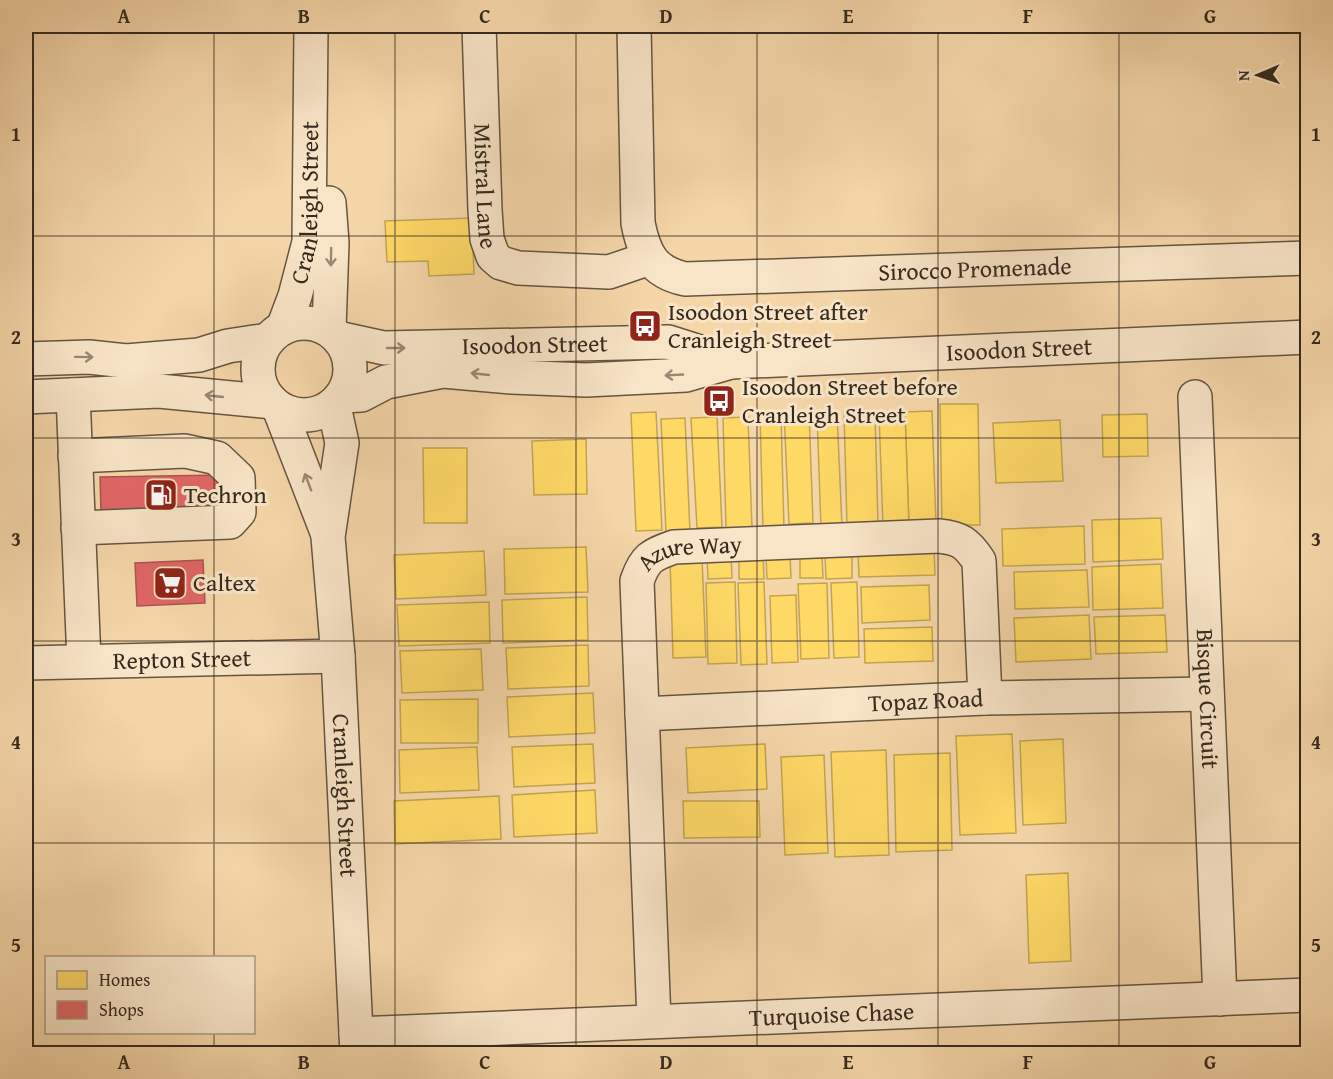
<svg xmlns="http://www.w3.org/2000/svg" width="1333" height="1079" viewBox="0 0 1333 1079" font-family="'Gentium Book Plus',serif">
<style>
.homes{fill:#ffd966;stroke:#c3a451;stroke-width:1.5}
.shops{fill:#e06666;stroke:#ad5451;stroke-width:1.5}
.lines{fill:none;stroke-linecap:round;stroke-linejoin:round}
.minor-casing{stroke:#665542;stroke-width:36}
.minor{stroke:#f8e4c7;stroke-width:33}
.oneway{stroke:#978773}
.grid{fill:none;stroke:#362a1f;stroke-width:1.5;stroke-opacity:0.55}
.labels{text-anchor:middle;stroke-width:6;stroke-linejoin:round;paint-order:stroke}
.street-label{font-size:24px;fill:#362a1f;stroke:#f8e4c7}
.poi-label{font-size:24px;fill:#362a1f;stroke:#f8e4c7;text-anchor:start}
.neatline{fill:none;stroke:#362a1f;stroke-width:2}
.grid-label{font-size:20px;text-anchor:middle;font-weight:bold;fill:#362a1f}
</style>
<rect width="100%" height="100%" fill="#f5d6a9"/>
<filter id="stains"><feTurbulence type="fractalNoise" baseFrequency=".00333" numOctaves="4"/><feColorMatrix values="0 0 0 0 .2 0 0 0 0 .09 0 0 0 0 .02 0 0 0 .5 -.17"/></filter>
<radialGradient id="worn" r=".72"><stop offset=".6" stop-color="#630" stop-opacity="0"/><stop offset="1" stop-color="#630" stop-opacity=".3"/></radialGradient>
<g class="homes">
<path d="M472,218L474,274L429,276L428,261L387,262L385,221Z"/>
<path d="M940,404H978L980,525H942Z"/>
<path d="M809,411L813,523L789,524L784,412Z"/>
<path d="M875,411L878,524L847,525L844,412Z"/>
<path d="M932,411L936,525L909,526L905,412Z"/>
<path d="M656,412L662,530L636,531L631,413Z"/>
<path d="M905,412L909,526L883,527L879,413Z"/>
<path d="M837,413L842,526L821,527L817,414Z"/>
<path d="M781,414L784,529L763,530L760,415Z"/>
<path d="M1147,414L1148,456L1103,457L1102,415Z"/>
<path d="M717,417L722,527L697,528L691,418Z"/>
<path d="M748,417L752,528H726L723,418Z"/>
<path d="M685,418L690,532L666,533L661,419Z"/>
<path d="M1060,420L1063,481L996,483L993,423Z"/>
<path d="M586,439L587,494L534,495L532,441Z"/>
<path d="M423,448H467V523H424Z"/>
<path d="M1161,518L1163,559L1093,562L1092,520Z"/>
<path d="M1084,526L1085,564L1003,566L1002,529Z"/>
<path d="M586,547L588,592L505,594L504,549Z"/>
<path d="M934,548L935,575L859,577L858,550Z"/>
<path d="M484,551L486,595L396,599L394,555Z"/>
<path d="M852,553V578L826,579L825,554Z"/>
<path d="M763,554L764,579H739V555Z"/>
<path d="M731,555L732,578L708,579L707,556Z"/>
<path d="M766,555H790L791,578L767,579Z"/>
<path d="M800,555H822L823,578H800Z"/>
<path d="M702,558L706,657L673,658L670,559Z"/>
<path d="M1161,564L1163,608L1093,610L1092,567Z"/>
<path d="M1087,570L1089,607L1015,609L1014,572Z"/>
<path d="M735,582L737,663L708,664L706,583Z"/>
<path d="M764,582L767,664L741,665L738,583Z"/>
<path d="M857,582L859,657L834,658L831,583Z"/>
<path d="M827,583L829,658L801,659L798,584Z"/>
<path d="M929,585L930,620L862,623L861,587Z"/>
<path d="M796,595L798,662L772,663L770,596Z"/>
<path d="M587,597L588,640L503,643L502,600Z"/>
<path d="M489,602L490,643L399,646L397,605Z"/>
<path d="M1089,615L1091,659L1016,662L1014,618Z"/>
<path d="M1165,615L1167,652L1096,654L1094,617Z"/>
<path d="M932,627L933,661L865,663L864,629Z"/>
<path d="M588,645L589,686L508,689L506,648Z"/>
<path d="M481,649L483,690L402,693L400,651Z"/>
<path d="M593,693L595,733L509,737L507,697Z"/>
<path d="M478,699V743H401L400,700Z"/>
<path d="M1012,734L1016,833L960,835L956,736Z"/>
<path d="M1063,739L1066,823L1023,825L1020,741Z"/>
<path d="M593,744L595,783L514,787L512,747Z"/>
<path d="M765,744L767,789L688,793L686,748Z"/>
<path d="M477,747L479,790L400,793L399,750Z"/>
<path d="M886,750L889,855L835,857L831,752Z"/>
<path d="M950,753L952,850L896,852L894,755Z"/>
<path d="M824,755L828,853L785,855L781,757Z"/>
<path d="M595,790L597,833L514,837L512,795Z"/>
<path d="M499,796L501,839L395,844L394,801Z"/>
<path d="M683,801H759L760,837L684,838Z"/>
<path d="M1068,873L1071,961L1029,963L1026,875Z"/>
</g>
<g class="shops">
<path d="M221,475L222,512L101,515L100,477Z"/>
<path d="M203,560L205,603L137,606L135,563Z"/>
</g>
<g class="lines">
<g class="minor-casing">
<g id="minor">
<path id="s1" d="M479,26L485,210L487,239L493,256L501,263L518,268L609,272L650,258"/>
<path id="s2" d="M634,26L638,223C644,254 653,272 685,279L1308,258"/>
<circle cx="304" cy="369" r="46"/>
<path id="s3" d="M283,328L295,296L309,242L311,26"/>
<path d="M329,329L332,243L329,203"/>
<path id="s4" d="M338,338L384,348L668,342L731,362"/>
<path d="M26,359L89,357L126,361L199,355L228,346L268,340"/>
<path d="M73,395L84,661"/>
<path id="s5" d="M342,396L361,395L386,382L443,371L512,377L586,380L686,375L731,362L1308,337"/>
<path d="M26,397L159,391L272,402"/>
<path id="s6" d="M1195,397L1220,999"/>
<path id="s7" d="M334,406L342,443L328,537L338,656L357,1054"/>
<path d="M279,408L327,532"/>
<path d="M75,456L185,451L217,458L238,478L239,512L230,522L78,528"/>
<path id="s8" d="M26,663L338,656"/>
<path id="s9" d="M642,714L985,698L1207,694"/>
<path id="s10" d="M654,1021L637,581C645,558 651,555 674,547L939,536C960,538 967,543 979,561L985,698"/>
<path id="s11" d="M356,1034L1308,995"/>
</g>
</g>
<use href="#minor" class="minor"/>
</g>
<defs><path id="oneway-shaft" d="M-6 0H5M1.5-3L5.5 0L1.5 3" fill="none" stroke-width="1.6" stroke-linecap="round" stroke-linejoin="round" transform="scale(1.5)"/></defs>
<g class="oneway">
<use href="#oneway-shaft" transform="translate(331 257) rotate(91)"/>
<use href="#oneway-shaft" transform="translate(396 348)"/>
<use href="#oneway-shaft" transform="translate(84 357) rotate(1)"/>
<use href="#oneway-shaft" transform="translate(480 374) rotate(-174)"/>
<use href="#oneway-shaft" transform="translate(674 375) rotate(177)"/>
<use href="#oneway-shaft" transform="translate(214 396) rotate(-174)"/>
<use href="#oneway-shaft" transform="translate(308 482) rotate(-111)"/>
</g>
<path class="grid" d="M214,26V958M395,26V1054M576,26V1054M757,26V1054M938,26V1054M1119,26V1054M26,236H1308M26,438H1308M26,641H1308M26,843H1308M214,1032V1054"/>
<defs>
<g id="bus-square" transform="scale(1.725)"><rect x="-9" y="-9" width="18" height="18" rx="4" fill="#8f2418" stroke="#f8e4c7"/><path d="M-5-6H5V4H4V6H2V4H-2V6H-4V4H-5ZM-3.5-4V0h7V-4ZM-3.5 1.2v1.5H-2V1.2ZM2 1.2v1.5H3.5V1.2Z" fill="#fff"/></g>
<g id="fuel-square" transform="scale(1.725)"><rect x="-9" y="-9" width="18" height="18" rx="4" fill="#8f2418" stroke="#f8e4c7"/><path d="M-5.5-6h7V0h2V4h1.3V-2.5L3-4.5l.8-.8L6-3V5H2.5V1h-1V6h-7ZM-4.2-4.7v3.2H.2V-4.7Z" fill="#fff"/></g>
<g id="supermarket-square" transform="scale(1.725)"><rect x="-9" y="-9" width="18" height="18" rx="4" fill="#8f2418" stroke="#f8e4c7"/><path d="M-6-5.5h2.5l.6 2H6L4.5 2H-2.5L-4.4-4H-6ZM-1.5 3.2a1.3 1.3 0 1 0 .1 0ZM3 3.2a1.3 1.3 0 1 0 .1 0Z" fill="#fff"/></g>
</defs>
<g fill-rule="evenodd">
<use href="#bus-square" x="645" y="326"/>
<use href="#bus-square" x="719" y="401"/>
<use href="#fuel-square" x="161" y="495"/>
<use href="#supermarket-square" x="170" y="583"/>
</g>
<g class="labels">
<g class="street-label">
<text dy="8" stroke="none"><textPath href="#s1" startOffset="160">Mistral Lane</textPath></text>
<text dy="8" stroke="none"><textPath href="#s3" startOffset="129">Cranleigh Street</textPath></text>
<text dy="8" stroke="none"><textPath href="#s2" startOffset="566">Sirocco Promenade</textPath></text>
<text dy="8" stroke="none"><textPath href="#s4" startOffset="198">Isoodon Street</textPath></text>
<text dy="8" stroke="none"><textPath href="#s5" startOffset="684">Isoodon Street</textPath></text>
<text dy="8" stroke="none"><textPath href="#s10" startOffset="508">Azure Way</textPath></text>
<text dy="8" stroke="none"><textPath href="#s8" startOffset="156">Repton Street</textPath></text>
<text dy="8" stroke="none"><textPath href="#s6" startOffset="302">Bisque Circuit</textPath></text>
<text dy="8" stroke="none"><textPath href="#s9" startOffset="284">Topaz Road</textPath></text>
<text dy="8" stroke="none"><textPath href="#s7" startOffset="392">Cranleigh Street</textPath></text>
<text dy="8" stroke="none"><textPath href="#s11" startOffset="476">Turquoise Chase</textPath></text>
</g>
<g class="poi-label">
<text x="668" y="320">Isoodon Street after<tspan x="668" dy="28">Cranleigh Street</tspan></text>
<text x="742" y="395">Isoodon Street before<tspan x="742" dy="28">Cranleigh Street</tspan></text>
<text x="184" y="503">Techron</text>
<text x="193" y="591">Caltex</text>
</g>
</g>
<rect width="1333" height="1079" fill="none" stroke="#f5d6a9" stroke-width="66"/>
<rect x="45" y="956" width="210" height="78" fill="#f8e4c7" stroke="#aa9a84" stroke-width="1.5"/>
<rect x="57" y="971" width="30" height="18" fill="#ffd966" stroke="#aa9a84" stroke-width="1.5"/>
<text x="99" y="986" font-size="18" fill="#362a1f">Homes</text>
<rect x="57" y="1001" width="30" height="18" fill="#e06666" stroke="#aa9a84" stroke-width="1.5"/>
<text x="99" y="1016" font-size="18" fill="#362a1f">Shops</text>
<g transform="translate(1258 75) rotate(268)" stroke="#f8e4c7" stroke-width="4.5" paint-order="stroke">
<path d="M0-4.5L10 22L0 15L-10 22Z" fill="#362a1f"/>
<text y="-9" font-size="16" font-weight="bold" text-anchor="middle" fill="#362a1f">N</text>
</g>
<rect x="33" y="33" width="1267" height="1013" class="neatline"/>
<g class="grid-label">
<text x="124" y="23">A</text>
<text x="304" y="23">B</text>
<text x="485" y="23">C</text>
<text x="666" y="23">D</text>
<text x="848" y="23">E</text>
<text x="1028" y="23">F</text>
<text x="1210" y="23">G</text>
<text x="16" y="141">1</text>
<text x="1316" y="141">1</text>
<text x="16" y="344">2</text>
<text x="1316" y="344">2</text>
<text x="16" y="546">3</text>
<text x="1316" y="546">3</text>
<text x="16" y="749">4</text>
<text x="1316" y="749">4</text>
<text x="16" y="952">5</text>
<text x="1316" y="952">5</text>
<text x="124" y="1069">A</text>
<text x="304" y="1069">B</text>
<text x="485" y="1069">C</text>
<text x="666" y="1069">D</text>
<text x="848" y="1069">E</text>
<text x="1028" y="1069">F</text>
<text x="1210" y="1069">G</text>
</g>
<rect width="100%" height="100%" filter="url(#stains)"/>
<rect width="100%" height="100%" fill="url(#worn)"/>
</svg>
